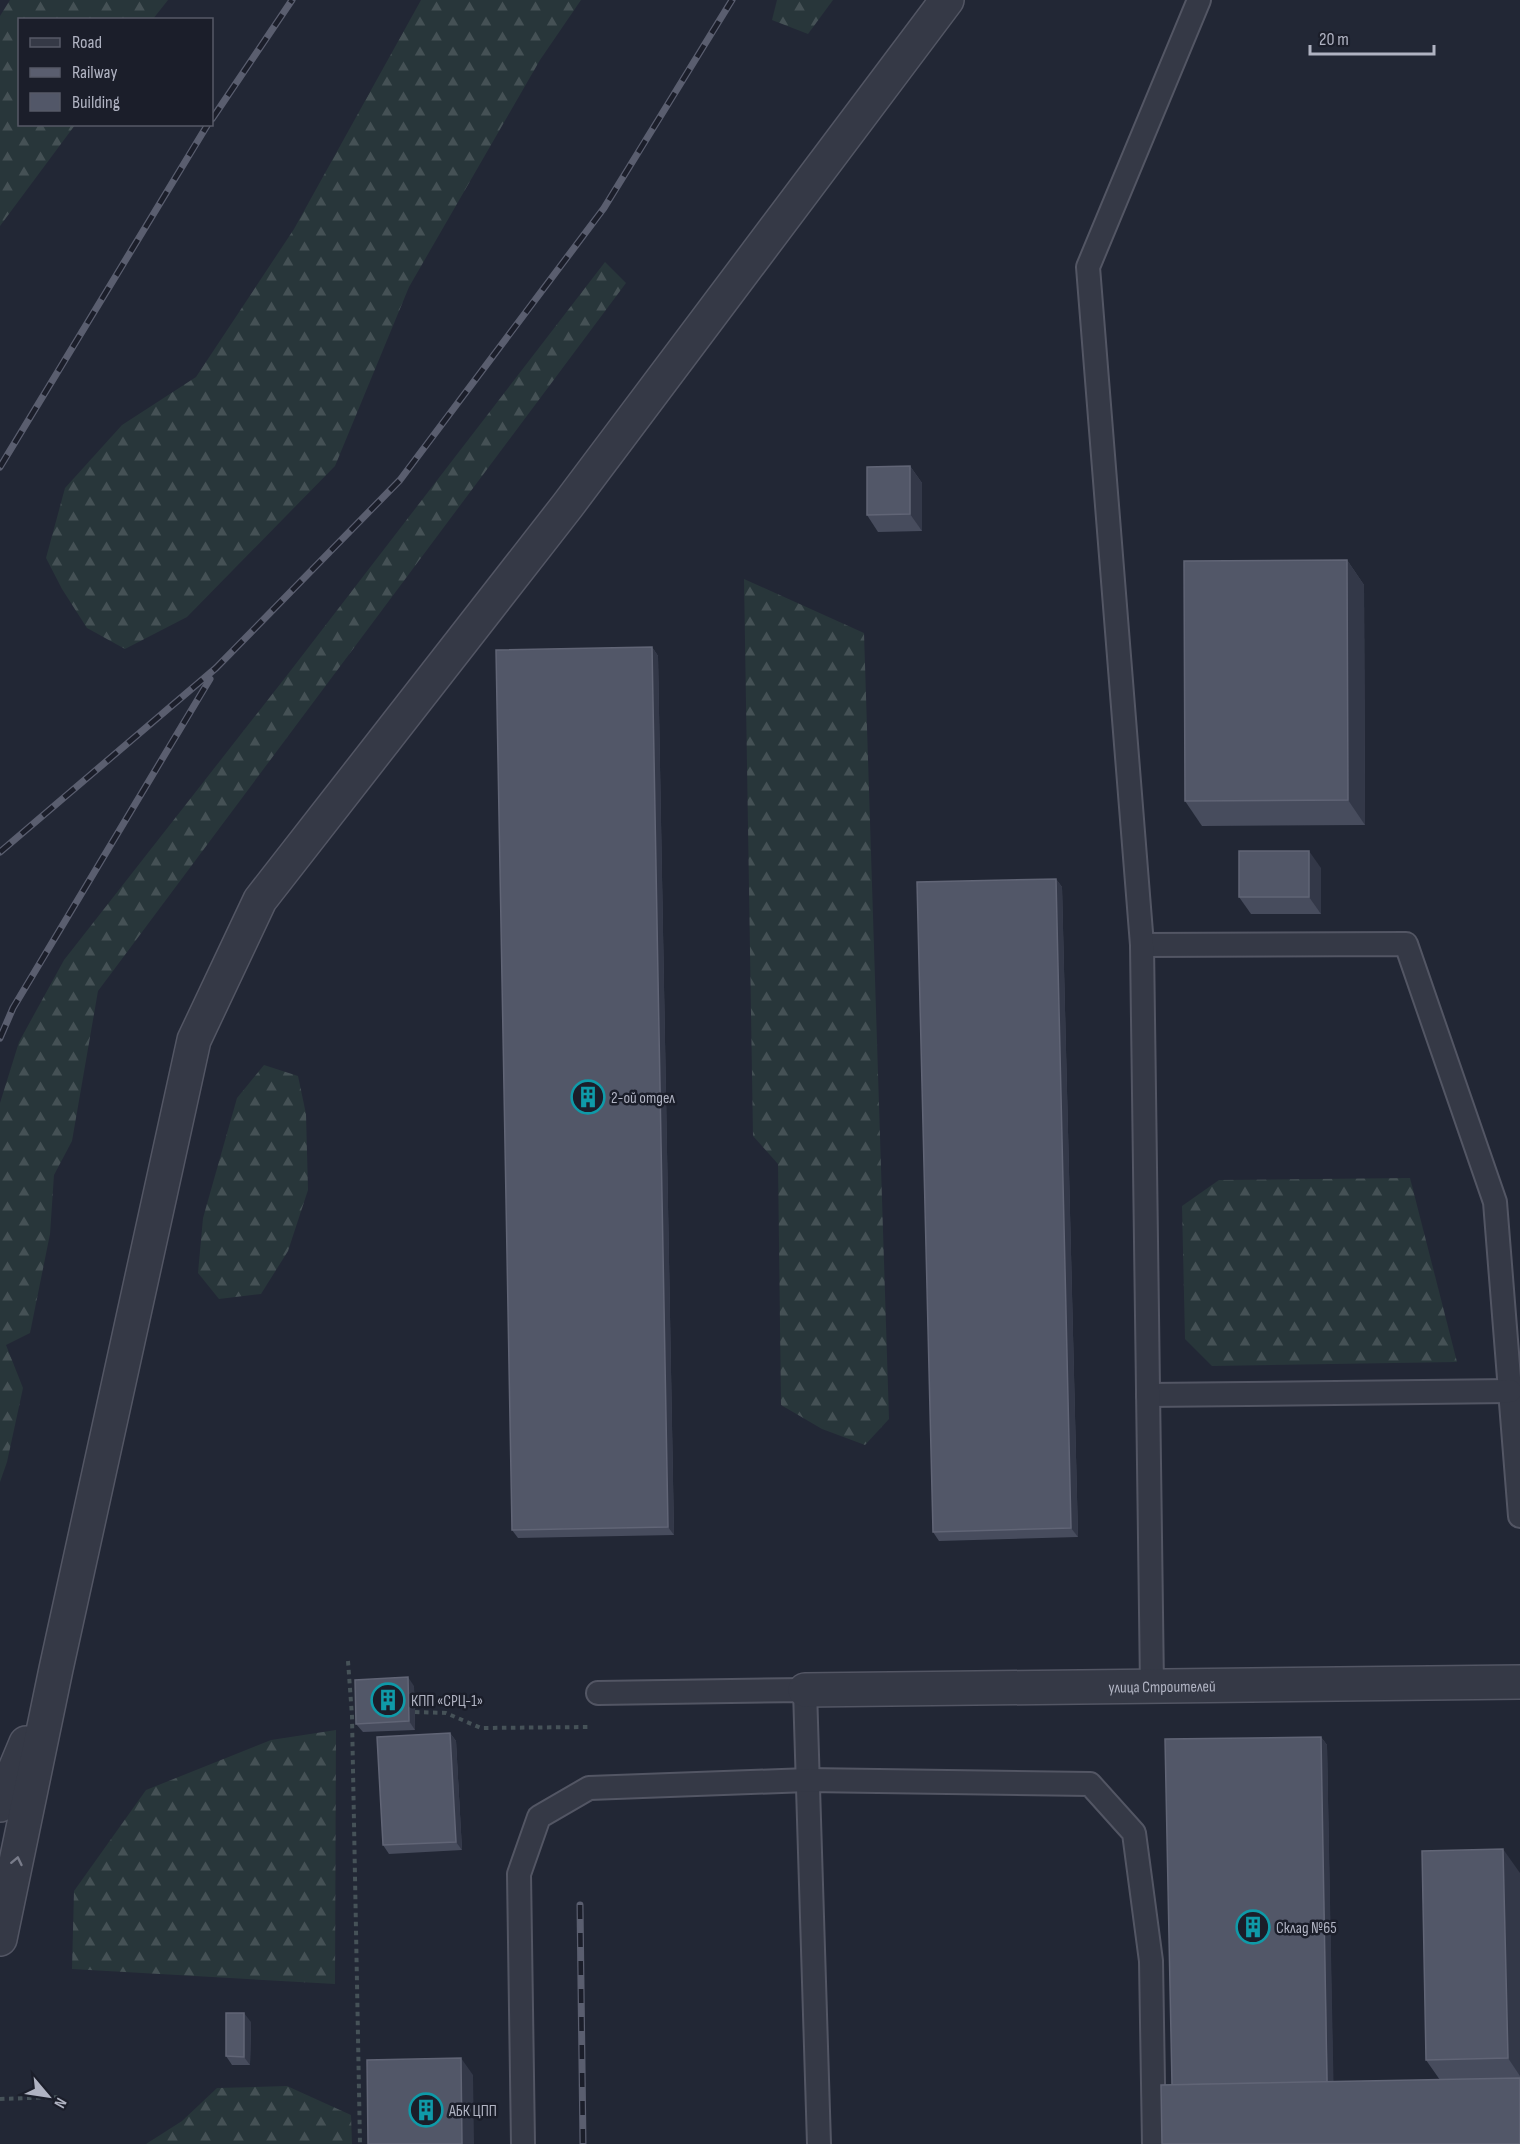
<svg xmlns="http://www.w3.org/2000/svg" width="1520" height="2144" viewBox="0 0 1520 2144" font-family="'Sofia Sans Condensed',sans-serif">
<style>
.forest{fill:url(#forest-firs)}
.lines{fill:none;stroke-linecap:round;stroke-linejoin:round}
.lane-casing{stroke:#535664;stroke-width:26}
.street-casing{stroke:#535664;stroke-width:36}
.path{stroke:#465258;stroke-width:4;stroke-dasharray:4.5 4.5;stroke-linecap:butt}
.lane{stroke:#353946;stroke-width:22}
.street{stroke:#353946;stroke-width:33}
.rail-casing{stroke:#5a5e6f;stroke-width:7}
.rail{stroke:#1b1e2a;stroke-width:4.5;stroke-dasharray:14;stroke-linecap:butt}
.wall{fill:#474c5d}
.shaded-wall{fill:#333848}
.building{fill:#525768;stroke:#616576;stroke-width:1.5}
.oneway{stroke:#797c8a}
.labels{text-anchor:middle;stroke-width:5;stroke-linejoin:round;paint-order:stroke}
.poi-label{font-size:16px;fill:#b0b3c2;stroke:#1b1e2a;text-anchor:start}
.street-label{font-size:16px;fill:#b0b3c2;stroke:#1b1e2a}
</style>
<defs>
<pattern id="forest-firs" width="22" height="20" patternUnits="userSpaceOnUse" patternTransform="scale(1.5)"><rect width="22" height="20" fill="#28363a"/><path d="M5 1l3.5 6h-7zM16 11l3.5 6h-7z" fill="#455155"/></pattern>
</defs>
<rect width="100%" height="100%" fill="#222735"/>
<g class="forest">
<path d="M10,0H168L153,19L20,20V124L75,125L0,226V16Z"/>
<path d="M421,0H581L540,60L409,287L335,466L187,617L125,649L87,628L62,589L46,558L65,488L122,425L196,377L294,229Z"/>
<path d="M777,0H833L808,34L772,20Z"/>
<path d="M605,262L626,283L98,991L72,1141L54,1175L50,1234L30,1333L6,1345L23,1388L7,1462L0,1482V1103L19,1042L64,960L288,674Z"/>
<path d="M744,579L864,633L889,1419L865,1445L822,1429L781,1405L778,1164L753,1136Z"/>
<path d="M264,1065L298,1076L306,1114L308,1190L288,1251L261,1294L219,1299L198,1273L203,1218L237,1098Z"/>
<path d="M1410,1178L1457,1362L1212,1366L1185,1339L1182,1206L1219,1180Z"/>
<path d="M336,1730L335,1984L72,1969L74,1891L146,1790L271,1740Z"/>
<path d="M287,2086L351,2115L352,2144H146L182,2121L217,2088Z"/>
</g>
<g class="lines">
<g class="lane-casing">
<g id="lane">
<path d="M1142,945L1406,944L1495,1202L1520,1516"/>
<path d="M1148,1395L1510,1391"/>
<path d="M1152,1686L1142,945L1088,267L1199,0"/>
<path d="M598,1693L805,1690L819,2144"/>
<path d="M523,2144L519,1874L539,1817L589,1788L808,1780L1090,1784L1134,1833L1151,1961L1154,2144"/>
</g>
</g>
<g class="street-casing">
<g id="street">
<path id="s1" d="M805,1690L1520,1682"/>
<path d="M0,1805L26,1743"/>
<path d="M0,1939L56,1669L194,1040L260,900L568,505L947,0"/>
</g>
</g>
<g class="path">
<path d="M348,1661L352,1716L360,2144"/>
<path d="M415,1712L446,1713L481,1728L591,1727"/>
<path d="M0,2099L58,2097"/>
</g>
<use href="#lane" class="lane"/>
<use href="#street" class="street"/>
<g class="rail-casing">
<g id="rail">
<path d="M212,119L292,0"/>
<path d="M0,467L208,124"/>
<path d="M0,852L216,668L400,480L604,208L732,0"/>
<path d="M0,1038L13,1008L210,679"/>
<path d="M580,1905L583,2144"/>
</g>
</g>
<use href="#rail" class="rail"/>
</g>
<g class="wall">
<path d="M910,466L922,483V531L878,532L867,515Z"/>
<path d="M1347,560L1364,585L1365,825L1202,826L1185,801Z"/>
<path d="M652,647L658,656L674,1535L518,1538L512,1530Z"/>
<path d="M1321,868V914H1251L1239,897Z"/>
<path d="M1056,879L1062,887L1078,1537L939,1541L933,1532Z"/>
<path d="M414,1686L415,1730L363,1732L356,1724Z"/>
<path d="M450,1733L456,1741L462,1850L389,1854L383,1845Z"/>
<path d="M1321,1737L1327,1745L1333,2082L1440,2080L1426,2060L1520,1873V2144L1172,2085Z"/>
<path d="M251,2022L250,2065H232L226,2056Z"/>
</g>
<g class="shaded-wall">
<path d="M910,466L922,483V531L910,514Z"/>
<path d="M1347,560L1364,585L1365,825L1348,800Z"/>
<path d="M652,647L658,656L674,1535L668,1527Z"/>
<path d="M1309,851L1321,868V914L1309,897Z"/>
<path d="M1056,879L1062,887L1078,1537L1071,1528Z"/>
<path d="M408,1677L414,1686L415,1730L409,1721Z"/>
<path d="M450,1733L456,1741L462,1850L456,1842Z"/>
<path d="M1321,1737L1327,1745L1334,2107L1328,2098Z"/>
<path d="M1503,1849L1520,1873V2076L1508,2058Z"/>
<path d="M244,2013L251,2022L250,2065L244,2057Z"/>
<path d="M461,2058L473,2075L474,2144H462Z"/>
</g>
<g class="building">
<path d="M910,466V514L867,515V467Z"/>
<path d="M1347,560L1348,800L1185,801L1184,561Z"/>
<path d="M652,647L668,1527L512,1530L496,650Z"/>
<rect x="1239" y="851" width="70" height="46"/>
<path d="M1056,879L1071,1528L933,1532L917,882Z"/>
<path d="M408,1677L409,1721L356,1724L355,1680Z"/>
<path d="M450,1733L456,1842L383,1845L377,1737Z"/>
<path d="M1321,1737L1327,2082L1172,2085L1165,1739Z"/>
<path d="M1503,1849L1508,2058L1426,2060L1422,1851Z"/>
<path d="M226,2013H244V2057L226,2056Z"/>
<path d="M461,2058L462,2144H368L367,2060Z"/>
<path d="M1520,2078V2144H1162L1161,2085Z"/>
</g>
<defs><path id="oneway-chevron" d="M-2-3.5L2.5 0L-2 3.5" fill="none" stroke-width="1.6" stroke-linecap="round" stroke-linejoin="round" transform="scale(1.5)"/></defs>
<use class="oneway" href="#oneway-chevron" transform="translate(17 1861) rotate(-78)"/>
<defs>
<g id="building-ring" transform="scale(1.725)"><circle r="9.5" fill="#1b1e2a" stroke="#0f9aa8" stroke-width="1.5"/><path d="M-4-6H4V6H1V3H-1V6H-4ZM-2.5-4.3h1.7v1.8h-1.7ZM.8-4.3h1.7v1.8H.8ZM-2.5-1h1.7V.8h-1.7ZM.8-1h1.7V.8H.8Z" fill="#0f9aa8"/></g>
</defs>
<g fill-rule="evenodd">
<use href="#building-ring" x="588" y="1097"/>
<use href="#building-ring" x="388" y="1700"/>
<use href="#building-ring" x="1253" y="1927"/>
<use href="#building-ring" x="426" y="2110"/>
</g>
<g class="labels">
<g class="poi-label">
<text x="611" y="1103">2-ой отдел</text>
<text x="411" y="1706">КПП «СРЦ-1»</text>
<text x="1276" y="1933">Склад №65</text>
<text x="449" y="2116">АБК ЦПП</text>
</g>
<g class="street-label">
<text dy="6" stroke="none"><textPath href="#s1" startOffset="357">улица Строителей</textPath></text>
</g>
</g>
<rect x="18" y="18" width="195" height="108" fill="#1b1e2a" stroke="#575a67" stroke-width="1.5"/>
<rect x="30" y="38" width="30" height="9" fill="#353946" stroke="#575a67" stroke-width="1.5"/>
<text x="72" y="48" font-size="18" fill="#b0b3c2">Road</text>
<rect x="30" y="68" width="30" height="9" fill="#5a5e6f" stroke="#575a67" stroke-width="1.5"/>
<text x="72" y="78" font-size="18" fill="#b0b3c2">Railway</text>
<rect x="30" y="93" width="30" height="18" fill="#525768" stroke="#575a67" stroke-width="1.5"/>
<text x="72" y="108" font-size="18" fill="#b0b3c2">Building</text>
<g transform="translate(48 2096) rotate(119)" stroke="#1b1e2a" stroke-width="4.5" paint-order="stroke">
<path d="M0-4.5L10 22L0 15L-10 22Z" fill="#b0b3c2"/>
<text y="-9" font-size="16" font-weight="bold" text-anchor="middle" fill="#b0b3c2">N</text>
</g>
<path d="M1310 45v9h124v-9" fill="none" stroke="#b0b3c2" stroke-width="3"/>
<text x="1319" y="45" font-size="18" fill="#b0b3c2" stroke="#1b1e2a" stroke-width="4.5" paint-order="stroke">20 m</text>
</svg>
